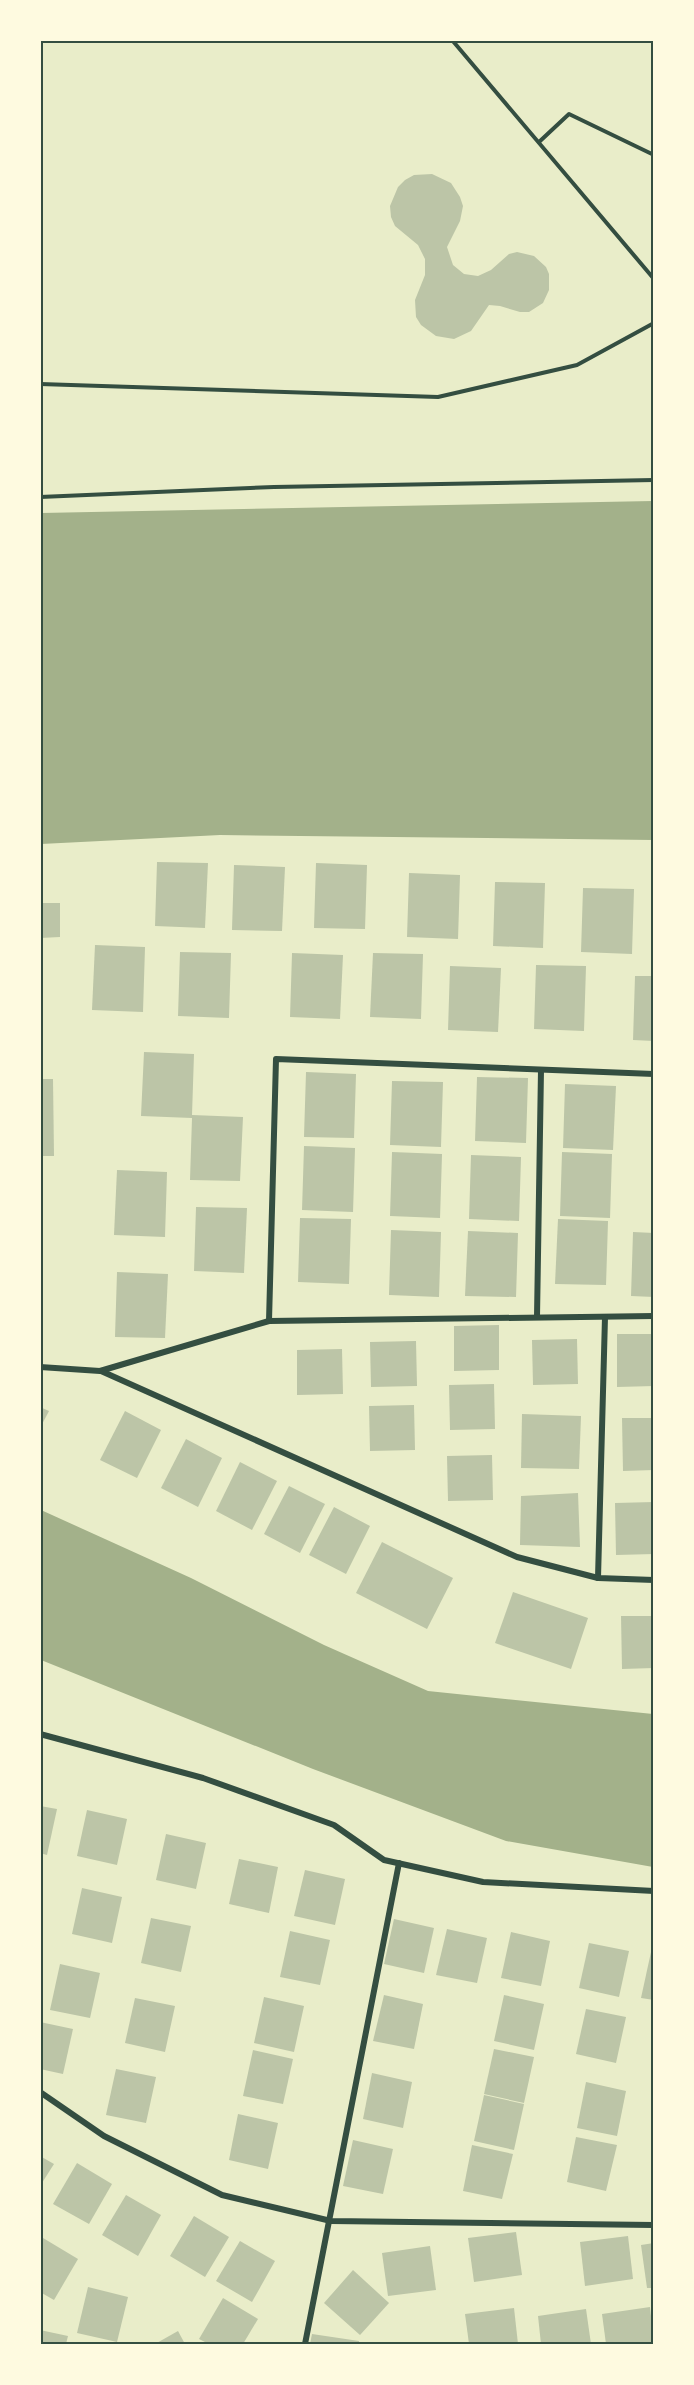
<svg xmlns="http://www.w3.org/2000/svg" width="694" height="2385" viewBox="0 0 694 2385" font-family="'Noto Serif',serif">
<style>
.water{fill:#a3b18a}
.building{fill:#bcc5a7}
.lines{fill:none;stroke-linecap:round;stroke-linejoin:round}
.path{stroke:#344e41;stroke-width:4}
.minor{stroke:#344e41;stroke-width:6}
.neatline{fill:none;stroke:#344e41;stroke-width:2}
</style>
<rect width="100%" height="100%" fill="#e9edc9"/>
<g class="water">
<path d="M653,501V840L220,835L41,844V513Z"/>
<path d="M41,1510L191,1578L324,1645L428,1691L653,1714V1867L506,1841L313,1769L41,1660Z"/>
</g>
<g class="building">
<path d="M432,174L451,183L460,197L463,206L460,221L447,247L453,265L464,274L478,276L491,270L509,254L517,252L534,256L546,267L549,274V290L543,303L529,312H520L500,306L489,305L471,331L454,339L436,336L421,325L416,317L415,300L425,275V259L418,245L395,226L391,217L390,206L398,187L405,180L414,175Z"/>
<path d="M157,862L208,863L205,928L155,926Z"/>
<path d="M316,863L367,865L365,929L314,928Z"/>
<path d="M234,865L285,867L282,931L232,930Z"/>
<path d="M409,873L460,875L458,939L407,937Z"/>
<path d="M495,882L545,883L543,948L493,946Z"/>
<path d="M583,888L634,889L632,954L581,952Z"/>
<path d="M40,903H60V937L40,938Z"/>
<path d="M95,945L145,947L143,1012L92,1010Z"/>
<path d="M180,952L231,953L229,1018L178,1016Z"/>
<path d="M292,953L343,955L340,1019L290,1017Z"/>
<path d="M373,953L423,954L421,1019L370,1017Z"/>
<path d="M536,965L586,966L584,1031L534,1029Z"/>
<path d="M450,966L501,968L498,1032L448,1030Z"/>
<path d="M635,976H654V1041L633,1040Z"/>
<path d="M144,1052L194,1054L192,1115L243,1117L240,1181L190,1180L192,1118L141,1116Z"/>
<path d="M306,1072L356,1074L354,1138L304,1137Z"/>
<path d="M477,1077L528,1078L526,1143L475,1141Z"/>
<path d="M40,1079H53L54,1156H40Z"/>
<path d="M392,1081L443,1082L441,1147L390,1145Z"/>
<path d="M565,1084L616,1086L613,1150L563,1148Z"/>
<path d="M304,1146L355,1148L353,1212L302,1210Z"/>
<path d="M392,1152L442,1154L440,1218L390,1216Z"/>
<path d="M562,1152L612,1154L610,1218L560,1216Z"/>
<path d="M471,1155L521,1157L519,1221L469,1219Z"/>
<path d="M117,1170L167,1172L165,1237L114,1235Z"/>
<path d="M196,1207L247,1208L244,1273L194,1271Z"/>
<path d="M300,1218L351,1219L349,1284L298,1282Z"/>
<path d="M558,1219L608,1221L606,1285L555,1284Z"/>
<path d="M391,1230L441,1232L439,1297L389,1295Z"/>
<path d="M468,1231L518,1233L516,1297L465,1296Z"/>
<path d="M633,1232L654,1233V1297L631,1296Z"/>
<path d="M117,1272L168,1274L165,1338L115,1337Z"/>
<path d="M499,1325V1370L454,1371V1326Z"/>
<path d="M617,1334H654V1386L617,1387Z"/>
<path d="M577,1339L578,1384L533,1385L532,1340Z"/>
<path d="M416,1341L417,1386L371,1387L370,1342Z"/>
<path d="M342,1349L343,1394L297,1395V1350Z"/>
<path d="M494,1384L495,1429L450,1430L449,1385Z"/>
<path d="M414,1405L415,1450L370,1451L369,1406Z"/>
<path d="M40,1407L49,1411L40,1428Z"/>
<path d="M125,1411L161,1430L137,1478L100,1460Z"/>
<path d="M522,1414L581,1416L579,1469L521,1468Z"/>
<path d="M622,1418H654V1470L623,1471Z"/>
<path d="M186,1439L222,1458L198,1507L161,1488Z"/>
<path d="M492,1455L493,1500L448,1501L447,1456Z"/>
<path d="M240,1462L277,1481L252,1530L216,1511Z"/>
<path d="M289,1486L325,1504L300,1553L264,1534Z"/>
<path d="M578,1493L580,1547L520,1545L521,1496Z"/>
<path d="M654,1502V1554L616,1555L615,1503Z"/>
<path d="M334,1507L370,1526L346,1574L309,1555Z"/>
<path d="M382,1542L453,1578L427,1629L356,1593Z"/>
<path d="M513,1592L588,1618L571,1669L495,1643Z"/>
<path d="M621,1616H654V1668L622,1669Z"/>
<path d="M40,1806L57,1809L47,1855L40,1853Z"/>
<path d="M87,1810L127,1819L117,1865L77,1856Z"/>
<path d="M166,1834L206,1843L196,1889L156,1880Z"/>
<path d="M239,1859L278,1867L269,1913L229,1904Z"/>
<path d="M305,1870L345,1879L335,1925L294,1916Z"/>
<path d="M82,1888L122,1897L112,1943L72,1934Z"/>
<path d="M151,1918L191,1926L181,1972L141,1963Z"/>
<path d="M394,1919L434,1928L424,1973L384,1964Z"/>
<path d="M447,1929L487,1938L477,1983L436,1975Z"/>
<path d="M290,1931L330,1940L320,1985L280,1977Z"/>
<path d="M511,1932L550,1941L541,1986L501,1978Z"/>
<path d="M589,1943L629,1951L619,1997L579,1988Z"/>
<path d="M651,1952L654,1953V2000L641,1998Z"/>
<path d="M60,1964L100,1973L90,2018L50,2010Z"/>
<path d="M384,1995L423,2004L414,2049L373,2041Z"/>
<path d="M504,1995L544,2004L534,2050L494,2041Z"/>
<path d="M264,1997L304,2006L294,2052L254,2043Z"/>
<path d="M135,1998L175,2006L165,2052L125,2043Z"/>
<path d="M586,2009L626,2017L616,2063L576,2054Z"/>
<path d="M40,2022L73,2029L63,2074L40,2069Z"/>
<path d="M494,2049L534,2057L524,2103L484,2094Z"/>
<path d="M253,2050L293,2059L283,2104L243,2096Z"/>
<path d="M116,2069L156,2077L146,2123L106,2115Z"/>
<path d="M372,2073L412,2082L403,2128L363,2119Z"/>
<path d="M586,2082L626,2091L617,2136L577,2128Z"/>
<path d="M484,2095L524,2104L514,2150L474,2141Z"/>
<path d="M238,2114L278,2123L268,2169L229,2160Z"/>
<path d="M576,2137L617,2145L606,2191L567,2182Z"/>
<path d="M353,2140L393,2149L383,2194L343,2186Z"/>
<path d="M472,2145L513,2154L502,2199L463,2191Z"/>
<path d="M40,2156L54,2164L40,2186Z"/>
<path d="M77,2163L112,2184L89,2224L53,2204Z"/>
<path d="M126,2195L161,2215L138,2256L102,2235Z"/>
<path d="M194,2216L229,2237L205,2277L170,2256Z"/>
<path d="M516,2232L522,2275L474,2282L468,2238Z"/>
<path d="M628,2236L633,2279L585,2286L580,2242Z"/>
<path d="M43,2238L78,2259L54,2300L40,2292Z"/>
<path d="M240,2241L275,2261L252,2302L216,2281Z"/>
<path d="M654,2243V2288H647L641,2245Z"/>
<path d="M430,2246L436,2290L388,2296L382,2253Z"/>
<path d="M353,2270L389,2303L360,2335L324,2303Z"/>
<path d="M88,2287L128,2297L117,2342L77,2333Z"/>
<path d="M223,2298L258,2319L243,2344H209L199,2339Z"/>
<path d="M650,2307L654,2344H606L602,2314Z"/>
<path d="M514,2308L518,2344H469L465,2314Z"/>
<path d="M586,2309L591,2344H541L538,2316Z"/>
<path d="M40,2330L68,2336L66,2344H40Z"/>
<path d="M178,2331L185,2344H155Z"/>
<path d="M312,2334L359,2341V2344H310Z"/>
</g>
<g class="lines">
<g class="path">
<path d="M452,40L654,279"/>
<path d="M539,142L569,114L654,155"/>
<path d="M40,384L438,397L577,365L654,323"/>
<path d="M40,497L274,487L654,480"/>
</g>
<g class="minor">
<path d="M537,1317L541,1070"/>
<path d="M269,1321L654,1316"/>
<path d="M40,1367L100,1371L269,1321L276,1059L654,1074"/>
<path d="M101,1371L517,1557L598,1578L654,1580"/>
<path d="M598,1578L605,1317"/>
<path d="M40,1734L203,1778L334,1825L384,1860L483,1882L654,1891"/>
<path d="M40,2092L104,2136L222,2195L331,2221L654,2225"/>
<path d="M305,2344L399,1863"/>
</g>
</g>
<rect width="694" height="2385" fill="none" stroke="#fefae0" stroke-width="84"/>
<rect x="42" y="42" width="610" height="2301" class="neatline"/>
</svg>
